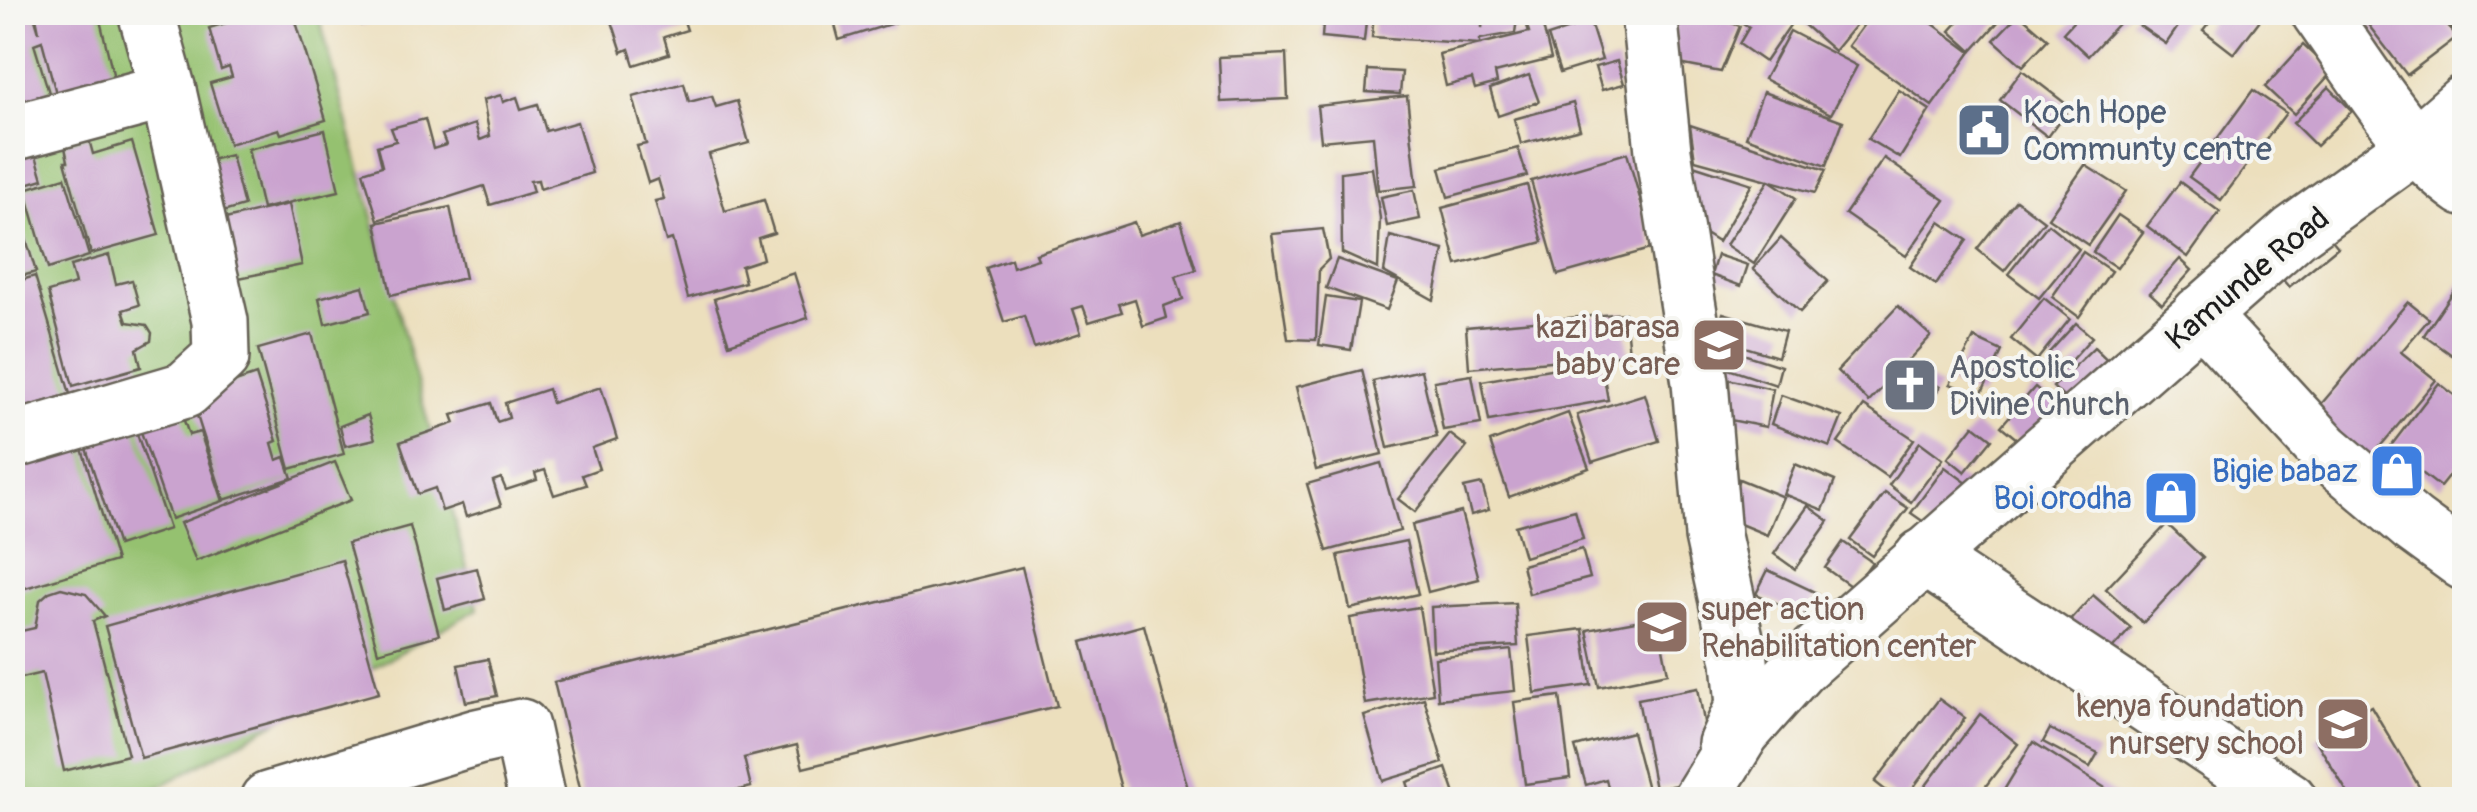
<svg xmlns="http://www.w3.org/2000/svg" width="2477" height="812" viewBox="0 0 2477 812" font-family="Pangolin,sans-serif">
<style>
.green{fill:#95c16f;stroke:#586e46;stroke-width:2.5}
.building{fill:#caa3cf}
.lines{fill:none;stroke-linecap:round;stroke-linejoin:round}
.minor-casing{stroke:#656054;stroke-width:60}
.minor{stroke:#fff;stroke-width:55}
.labels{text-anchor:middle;stroke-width:8;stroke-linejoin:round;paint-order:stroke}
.service-label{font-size:32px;fill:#4e5e75;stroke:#f6f6f2;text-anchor:start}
.street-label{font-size:32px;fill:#1c1c1c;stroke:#f6f6f2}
.education-label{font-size:32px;fill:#785e54;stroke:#f6f6f2;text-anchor:end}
.worship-label{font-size:32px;fill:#5b616d;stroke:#f6f6f2;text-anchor:start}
.shop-label{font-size:32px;fill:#366cbe;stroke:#f6f6f2;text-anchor:end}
</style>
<rect width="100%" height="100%" fill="#f6f6f2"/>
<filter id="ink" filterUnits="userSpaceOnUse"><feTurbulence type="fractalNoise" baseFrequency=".01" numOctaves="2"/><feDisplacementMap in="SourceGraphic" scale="20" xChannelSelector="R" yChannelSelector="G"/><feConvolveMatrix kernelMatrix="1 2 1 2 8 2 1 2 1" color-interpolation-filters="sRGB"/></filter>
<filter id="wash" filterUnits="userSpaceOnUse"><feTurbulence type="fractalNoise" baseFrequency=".0048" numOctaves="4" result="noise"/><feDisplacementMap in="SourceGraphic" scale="40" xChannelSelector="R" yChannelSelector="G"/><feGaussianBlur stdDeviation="2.25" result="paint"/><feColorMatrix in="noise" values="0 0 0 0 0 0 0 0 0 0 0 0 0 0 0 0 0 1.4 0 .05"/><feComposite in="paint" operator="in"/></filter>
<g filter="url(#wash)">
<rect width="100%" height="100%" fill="#ecdfbd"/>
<path class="green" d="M12,13H318L478,609L138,799H13Z"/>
<g id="blocks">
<g class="building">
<path d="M12,12H33L39,32L35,12H98L115,82L57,97L42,41L34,44L50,96L12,106Z"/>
<path d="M262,12H293L326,120L281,134L279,129L229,144L210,83L232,77L229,67L221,70L209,28Z"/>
<path d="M357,12H397V13L361,25Z"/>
<path d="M609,12H699V13L683,18L687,30L664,37L669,54L634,65L629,49L622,52Z"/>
<path d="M801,12H895L897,22L839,40L832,14L804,23Z"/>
<path d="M1324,12H1367L1364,41L1322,37Z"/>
<path d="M1374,12H1482V28L1484,12H1518L1515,33L1480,39V44L1372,37Z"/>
<path d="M1552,12L1555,24L1543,27L1551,59L1495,73L1497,83L1475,89L1472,79L1446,86L1439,54L1529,32L1523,13Z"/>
<path d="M1674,12H1724L1721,19L1740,26L1721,72L1674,63Z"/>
<path d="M1734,12H1799L1765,62L1739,44L1749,27L1732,16Z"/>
<path d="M1811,12H1866L1834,51L1802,23Z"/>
<path d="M1873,12H1917L1971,52L1932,106L1848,46Z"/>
<path d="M1967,12H1987L1998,22L1972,51L1950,31Z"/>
<path d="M2082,12H2129L2088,56L2063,33Z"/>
<path d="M2135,12H2188L2166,44L2130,19Z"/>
<path d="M2217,12H2266L2234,54L2203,30Z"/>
<path d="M2379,12H2438L2457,37L2407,75L2366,22Z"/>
<path d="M2438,12H2464V36L2462,39Z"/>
<path d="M2019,14L2048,39L2023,66L1994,40Z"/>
<path d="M1590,22L1602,60L1560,73L1548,36Z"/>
<path d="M1790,31L1857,66L1831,114L1764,79Z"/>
<path d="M2303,45L2332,72L2294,114L2265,87Z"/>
<path d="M1286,54L1288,99L1221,102L1219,57Z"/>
<path d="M1617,61L1624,84L1602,90L1595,67Z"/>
<path d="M1368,70L1402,72L1400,94L1366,92Z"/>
<path d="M2022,70L2070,107L2048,137L2000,100Z"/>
<path d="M1529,75L1539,102L1498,116L1490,89Z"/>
<path d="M684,83L689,102L712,96L716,107L737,101L749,143L709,154L725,211L764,200L774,233L758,238L763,259L741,266L745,282L688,298L672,239L666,241L655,201L664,199L658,179L648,183L637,146L646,144L633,97Z"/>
<path d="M2329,87L2352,111L2316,146L2293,123Z"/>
<path d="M1899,90L1930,110L1900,158L1868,139Z"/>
<path d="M2253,90L2286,113L2221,200L2189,177Z"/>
<path d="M1763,92L1843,121L1826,166L1746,137Z"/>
<path d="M501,95L503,102L517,97L521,109L538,104L546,131L577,122L592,173L540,189L538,180L530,181L533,192L490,205L484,186L378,220L363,172L382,166L377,146L396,141L391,128L425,119L433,149L446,145L442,135L475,124L480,140L490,136L483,100Z"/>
<path d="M1407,96L1417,186L1378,190L1373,136L1321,141L1317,106Z"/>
<path d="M1573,103L1580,129L1521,144L1514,119Z"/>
<path d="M1690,125L1826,170L1815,193L1695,160Z"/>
<path d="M325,130L339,191L262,209L248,149Z"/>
<path d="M88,136L93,154L132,142L159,235L91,254L65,161H68L64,143Z"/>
<path d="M1518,148L1527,176L1448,197L1440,168Z"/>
<path d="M35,152L43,179L13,188L12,159Z"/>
<path d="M1627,153L1654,248L1558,275L1531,181Z"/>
<path d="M231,155L244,206L223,212L210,160Z"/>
<path d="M1884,158L1945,200L1906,256L1845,214Z"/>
<path d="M1690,164L1752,184L1718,242L1691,225Z"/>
<path d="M2085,165L2126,191L2088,245L2048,218Z"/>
<path d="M1372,168L1380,218L1378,269L1342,253L1341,172Z"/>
<path d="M65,177L89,256L48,269L25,189Z"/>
<path d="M1769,180L1796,198L1754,264L1726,245Z"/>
<path d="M2180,182L2220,212L2188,257L2147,226Z"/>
<path d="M1527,185L1543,242L1457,265L1442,208Z"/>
<path d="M1414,190L1420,219L1387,226L1381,197Z"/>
<path d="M12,192L36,272L12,279Z"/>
<path d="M2016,200L2044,221L2004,271L1977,249Z"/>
<path d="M289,204L302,265L234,279L221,220Z"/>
<path d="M450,207L465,278L391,295L376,223Z"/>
<path d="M2310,214L2338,247L2289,287L2261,255Z"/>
<path d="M2118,215L2143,232L2117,268L2093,252Z"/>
<path d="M1181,221L1196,270L1176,276L1183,299L1164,306L1167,318L1143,326L1135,299L1119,304L1122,312L1089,322L1083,306L1073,309L1081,333L1034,348L1024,316L1004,322L986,268L1011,259L1013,267L1038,259L1036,254L1134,222L1139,235Z"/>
<path d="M1940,222L1967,240L1936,285L1910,267Z"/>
<path d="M2048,224L2079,249L2039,298L2008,274Z"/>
<path d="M1323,229L1329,259L1319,269L1316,340L1288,339L1272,234Z"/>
<path d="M1390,236L1444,250L1434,300L1384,272Z"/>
<path d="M1781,238L1828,281L1800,312L1753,269Z"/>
<path d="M2083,252L2111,271L2079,317L2052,297Z"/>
<path d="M109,255L116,284L132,280L139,305L123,310L127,322L147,325L152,333L151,341L137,349L141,367L73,386L48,292L75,284L70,266Z"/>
<path d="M1717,255L1748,265L1741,286L1711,275Z"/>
<path d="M1337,259L1398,281L1387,310L1326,288Z"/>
<path d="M2180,259L2192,270L2162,304L2150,293Z"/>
<path d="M794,273L808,318L729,344L714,299Z"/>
<path d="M35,276L70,394L14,411L12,283Z"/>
<path d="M2464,276V353L2459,360L2424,335Z"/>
<path d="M363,286L370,312L325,324L319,298Z"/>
<path d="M1326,297L1359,302L1351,350L1319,345Z"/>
<path d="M2044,298L2070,319L2037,360L2011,339Z"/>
<path d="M2408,302L2429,319L2401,352L2436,380L2367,462L2311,416Z"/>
<path d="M1898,306L1931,336L1869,402L1837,371Z"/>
<path d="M1625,313L1629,354L1469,368L1466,327Z"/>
<path d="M1723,313L1785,331L1778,357L1715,338Z"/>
<path d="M2076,323L2092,337L2062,370L2046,356Z"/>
<path d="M312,334L344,454L290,469L258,349Z"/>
<path d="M1974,338L2002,351L1980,397L1950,384Z"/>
<path d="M1721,347L1781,366L1776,385L1716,365Z"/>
<path d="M2094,347L2121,373L2079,413L2053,387Z"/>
<path d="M1601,360L1608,400L1489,421L1482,381Z"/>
<path d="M1362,370L1382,454L1316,470L1296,387Z"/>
<path d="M1421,370L1437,437L1388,448L1373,381Z"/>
<path d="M1915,371L1940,387L1927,406L1902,390Z"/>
<path d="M256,375L277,441L272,443L277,460L285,457L292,478L224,500L191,397Z"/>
<path d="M1472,375L1481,424L1443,430L1434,381Z"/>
<path d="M1718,377L1773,389L1766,427L1710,416Z"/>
<path d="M2439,383L2459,399L2464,392V457L2440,487L2409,463L2396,479L2377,464Z"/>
<path d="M601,387L617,439L592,448L599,469L582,475L586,485L554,495L545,470L535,473L537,480L506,490L501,478L493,481L501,506L466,517L462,504L442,511L435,488L418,494L400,442L455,423L452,415L491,403L497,422L509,418L505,403L548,389L552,403Z"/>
<path d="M2035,387L2074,419L2040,458L2001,426Z"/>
<path d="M1645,394L1659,441L1592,462L1577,415Z"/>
<path d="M1781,395L1842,417L1830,447L1771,424Z"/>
<path d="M1864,406L1914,439L1887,477L1838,443Z"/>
<path d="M181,412L189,435L200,432L223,501L171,519L139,426Z"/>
<path d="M1568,413L1589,468L1509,497L1490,442Z"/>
<path d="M368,415L375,439L345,446L340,426Z"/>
<path d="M132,419L169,529L118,546L82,436Z"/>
<path d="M1974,425L1992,439L1965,472L1948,458Z"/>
<path d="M77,432L116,561L12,592V451Z"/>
<path d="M1450,434L1467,447L1415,512L1398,499Z"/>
<path d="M1920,442L1943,459L1911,502L1889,485Z"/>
<path d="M335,462L351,500L196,561L180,523Z"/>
<path d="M1381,463L1400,531L1327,551L1307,484Z"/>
<path d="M1795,464L1835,481L1823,510L1783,494Z"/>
<path d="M1945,467L1978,491L1944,536L1911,513Z"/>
<path d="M1739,479L1783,497L1767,535L1723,517Z"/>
<path d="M1482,484L1489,510L1471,515L1464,488Z"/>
<path d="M1885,493L1908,508L1872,556L1850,540Z"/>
<path d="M1808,506L1829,521L1795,569L1774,554Z"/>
<path d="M1575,510L1583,539L1524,557L1515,526Z"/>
<path d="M1461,512L1479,579L1428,592L1412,525Z"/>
<path d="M2167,524L2203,558L2143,623L2106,589Z"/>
<path d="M410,526L439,635L378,652L348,543Z"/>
<path d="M1406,541L1418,594L1350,609L1338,555Z"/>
<path d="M1843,542L1872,562L1853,588L1825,568Z"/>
<path d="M1582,549L1590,578L1529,594L1522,565Z"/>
<path d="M342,560L379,693L141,758L105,626Z"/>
<path d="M1022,567L1057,706L803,768L797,745L744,758L751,787L700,800H583L554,682Z"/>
<path d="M477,568L485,599L445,610L437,578Z"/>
<path d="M1768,570L1817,593L1805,616L1756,594Z"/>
<path d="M61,588L86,594L105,616L93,621L128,755L64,771L42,673L17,679L12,661V633L35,628L40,600L49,592Z"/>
<path d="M2093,595L2131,628L2088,676L2050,643Z"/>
<path d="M1515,603L1518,646L1433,651L1431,607Z"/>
<path d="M1419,607L1433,693L1365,704L1350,618Z"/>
<path d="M1657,617L1668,673L1599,687L1587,630Z"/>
<path d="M1144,625L1191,800H1098L1122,792L1082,642Z"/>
<path d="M1583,629L1591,685L1535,693L1528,636Z"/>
<path d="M1511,650L1515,691L1438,699L1435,658Z"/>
<path d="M488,659L497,696L466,702L458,665Z"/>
<path d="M1698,688L1714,778L1655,789L1638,699Z"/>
<path d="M1560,696L1570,778L1525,784L1514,702Z"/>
<path d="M1424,698L1443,763L1383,781L1364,716Z"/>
<path d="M1939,699L1965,718L1904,800H1898L1875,782Z"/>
<path d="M2371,706L2427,800H2352L2315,739Z"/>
<path d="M1980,714L2018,744L1975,800H1915Z"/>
<path d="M2050,729L2098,753L2090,767L2043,742Z"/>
<path d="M1632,732L1647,789L1611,800L1606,779L1586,785L1575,747Z"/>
<path d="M2033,742L2124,800H1998Z"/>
<path d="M1446,768L1456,797L1413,800L1407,782Z"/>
</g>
</g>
</g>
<g filter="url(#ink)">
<use href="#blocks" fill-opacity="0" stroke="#656054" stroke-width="2.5"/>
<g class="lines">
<g class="minor-casing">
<g id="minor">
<path d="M1649,12L1663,151L1700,382L1713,536L1740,661L1744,705L1726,744"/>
<path d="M2319,12C2360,69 2407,150 2464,188"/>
<path d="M12,133L168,91"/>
<path d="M2200,314L2325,450L2412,524L2464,562"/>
<path d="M12,441L185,390L221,357L220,321L168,91L146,12"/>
<path d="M1923,557L2289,800"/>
<path d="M268,800L477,737L521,727L537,800"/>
<path d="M1700,800L1742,732L1800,667L2295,232L2416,145L2464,103"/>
</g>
</g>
<use href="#minor" class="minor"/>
</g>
</g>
<defs>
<g id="civic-square" transform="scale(2.875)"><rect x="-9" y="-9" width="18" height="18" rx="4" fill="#5c6f8a" stroke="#f6f6f2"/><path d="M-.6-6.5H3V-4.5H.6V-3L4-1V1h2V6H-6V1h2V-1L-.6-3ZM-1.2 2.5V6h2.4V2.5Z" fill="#fff"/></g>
<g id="school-square" transform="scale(2.875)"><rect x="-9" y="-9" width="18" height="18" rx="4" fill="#8d6e63" stroke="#f6f6f2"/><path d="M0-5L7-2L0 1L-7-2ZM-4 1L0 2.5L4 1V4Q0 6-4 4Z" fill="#fff"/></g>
<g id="church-square" transform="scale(2.875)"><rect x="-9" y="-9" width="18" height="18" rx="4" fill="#6b7280" stroke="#f6f6f2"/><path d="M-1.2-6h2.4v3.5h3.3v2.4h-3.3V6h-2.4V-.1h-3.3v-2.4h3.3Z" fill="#fff"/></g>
<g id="shop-square" transform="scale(2.875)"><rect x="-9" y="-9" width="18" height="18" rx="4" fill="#3f7fe0" stroke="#f6f6f2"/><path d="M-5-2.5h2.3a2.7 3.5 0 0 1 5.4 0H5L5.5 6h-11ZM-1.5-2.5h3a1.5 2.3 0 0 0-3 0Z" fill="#fff"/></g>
</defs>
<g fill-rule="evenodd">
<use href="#civic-square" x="1984" y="130"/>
<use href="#school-square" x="1719" y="345"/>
<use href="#church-square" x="1910" y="385"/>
<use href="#shop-square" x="2397" y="471"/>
<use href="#shop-square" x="2171" y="498"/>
<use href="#school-square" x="1662" y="627"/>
<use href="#school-square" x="2343" y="724"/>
</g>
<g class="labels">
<g class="service-label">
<text x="2023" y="123">Koch Hope<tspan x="2023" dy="37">Communty centre</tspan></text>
</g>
<g class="street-label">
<text transform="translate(2247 278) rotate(-40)" y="11">Kamunde Road</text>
</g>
<g class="education-label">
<text x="1680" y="338">kazi barasa<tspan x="1680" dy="37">baby care</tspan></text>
<text x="1701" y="620" text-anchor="start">super action<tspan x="1701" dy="37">Rehabilitation center</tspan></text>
<text x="2304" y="717">kenya foundation<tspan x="2304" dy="37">nursery school</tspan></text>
</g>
<g class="worship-label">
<text x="1949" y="378">Apostolic<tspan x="1949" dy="37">Divine Church</tspan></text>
</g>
<g class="shop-label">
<text x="2358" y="482">Bigie babaz</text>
<text x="2132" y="509">Boi orodha</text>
</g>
</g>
<rect width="2477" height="812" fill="none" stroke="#f6f6f2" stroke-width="50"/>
</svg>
